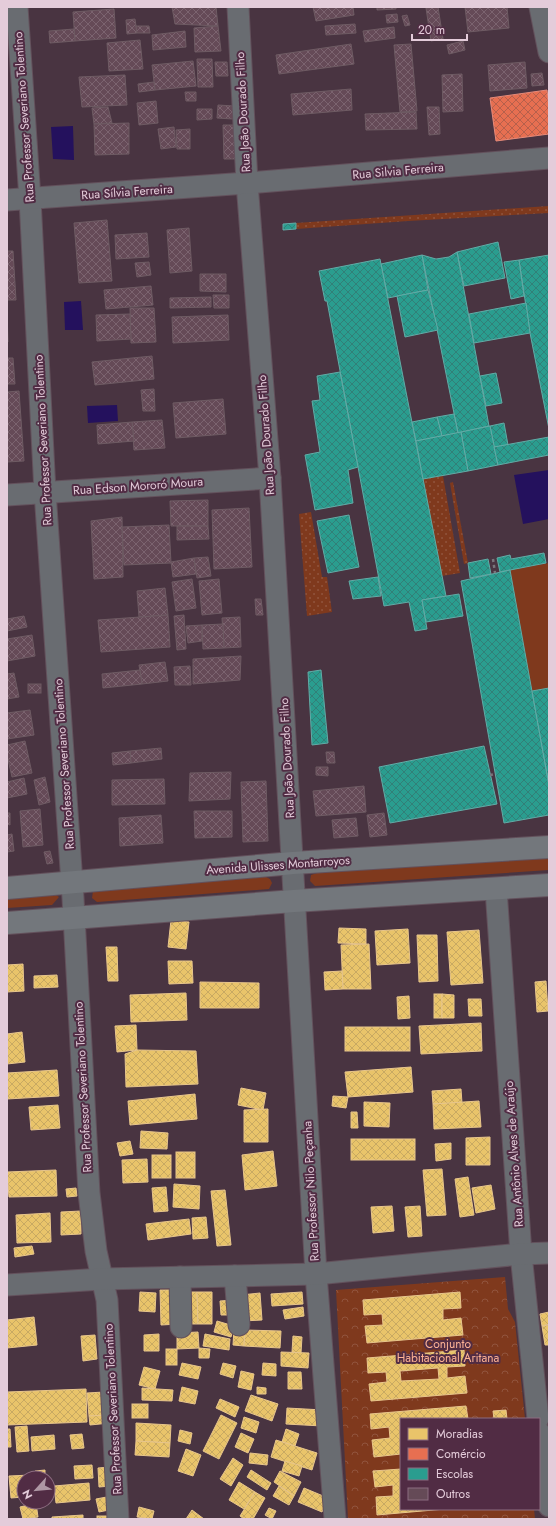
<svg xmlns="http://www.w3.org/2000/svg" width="556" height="1526" viewBox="0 0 556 1526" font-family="Jost,sans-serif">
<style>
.grass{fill:#7f391d}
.park{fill:url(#park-crowns)}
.garden{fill:url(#garden-dots)}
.water{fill:#24115d}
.homes{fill:url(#homes-cross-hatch);stroke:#e8c68c;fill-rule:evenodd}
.shops{fill:url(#shops-cross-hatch);stroke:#e68b7a}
.schools{fill:url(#schools-cross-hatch);stroke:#62aba6}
.building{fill:url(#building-cross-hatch);stroke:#6e5b63}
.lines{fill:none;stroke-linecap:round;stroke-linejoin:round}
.minor-casing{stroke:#63515c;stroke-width:23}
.secondary-casing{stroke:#63515c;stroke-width:24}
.path{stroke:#79767c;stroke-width:2.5;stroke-dasharray:3 3;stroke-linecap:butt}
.minor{stroke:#696c71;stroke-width:21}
.secondary{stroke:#73777c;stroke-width:22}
.labels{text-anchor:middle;stroke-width:4;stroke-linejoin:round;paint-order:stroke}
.street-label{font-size:12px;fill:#e4ccda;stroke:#512c44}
.park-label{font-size:12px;fill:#feb395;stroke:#512c44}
</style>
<defs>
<pattern id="park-crowns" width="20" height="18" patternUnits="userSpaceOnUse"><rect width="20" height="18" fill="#7f391d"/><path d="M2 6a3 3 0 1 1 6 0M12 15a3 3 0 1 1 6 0" fill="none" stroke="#91543d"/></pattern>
<pattern id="garden-dots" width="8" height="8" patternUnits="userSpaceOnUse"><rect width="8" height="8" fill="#7f391d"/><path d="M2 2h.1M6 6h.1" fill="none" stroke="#91543d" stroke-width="1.8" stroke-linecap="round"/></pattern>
<pattern id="homes-cross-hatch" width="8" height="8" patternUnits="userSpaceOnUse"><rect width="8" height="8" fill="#e9c46a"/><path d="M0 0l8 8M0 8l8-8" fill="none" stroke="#c8a962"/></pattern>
<pattern id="shops-cross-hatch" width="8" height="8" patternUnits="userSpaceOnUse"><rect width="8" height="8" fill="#e76f51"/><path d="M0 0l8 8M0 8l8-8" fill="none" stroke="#b6604c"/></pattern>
<pattern id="schools-cross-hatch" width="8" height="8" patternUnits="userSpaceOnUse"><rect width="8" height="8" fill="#2a9d8f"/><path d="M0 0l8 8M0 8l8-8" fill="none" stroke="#328078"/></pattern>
<pattern id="building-cross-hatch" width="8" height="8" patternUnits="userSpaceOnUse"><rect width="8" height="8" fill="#654a57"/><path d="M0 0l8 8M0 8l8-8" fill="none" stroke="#7b636f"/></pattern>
</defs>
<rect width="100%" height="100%" fill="#493441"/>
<g class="grass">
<path d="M549,563V688L532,691L510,570Z"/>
<path d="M549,857V870L315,886L310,881L311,875L326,870Z"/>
<path d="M264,876L270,879L272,883L269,889L97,902L92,898L93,891Z"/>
<path d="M53,893L59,897L52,905L7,908V895Z"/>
</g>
<path class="park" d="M505,1277L508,1309L515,1322L525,1419H401V1509H534L535,1519H348L336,1290Z"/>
<g class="garden">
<path d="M549,206V213L408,221L296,229V223Z"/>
<path d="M443,476L460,573L442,576L423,479Z"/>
<path d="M453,482L468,563L464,564L450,483Z"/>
<path d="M311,512L322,577H327L332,612L307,616L299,514Z"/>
</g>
<g class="water">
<path d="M73,126L74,160L53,159L51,127Z"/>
<path d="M81,301L83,330H65L64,302Z"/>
<path d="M117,405L118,421L88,423L87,406Z"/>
<path d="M549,470V519L523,524L514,475Z"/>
</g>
<g class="homes">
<path d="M171,920L189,922L186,949L168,947Z"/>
<path d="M339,928L366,929V944L338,943Z"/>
<path d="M408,929L410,963L377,965L375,931Z"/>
<path d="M479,930L483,983L451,985L447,932Z"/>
<path d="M417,935H437L438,981L419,982Z"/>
<path d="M369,944L371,989H343L341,945Z"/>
<path d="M106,947H117L118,981H108Z"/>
<path d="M168,961H192L193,983L169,984Z"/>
<path d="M23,964L24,991L7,992V965Z"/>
<path d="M342,971L343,989L325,990L324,972Z"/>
<path d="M57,975L58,987L34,988V976Z"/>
<path d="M546,981L548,1011L537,1012L535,982Z"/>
<path d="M200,982L259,983V1008H200Z"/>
<path d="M186,993L187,1020L131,1022L130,995Z"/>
<rect x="434" y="994" width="8" height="24"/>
<path d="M442,994L454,995V1018H442Z"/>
<path d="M409,996L410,1018L398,1019L397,997Z"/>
<path d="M468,999H481L482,1016H469Z"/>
<path d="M481,1023L482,1051L421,1054L419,1026Z"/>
<path d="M136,1025L137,1050L117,1052L115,1026Z"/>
<rect x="345" y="1027" width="65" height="24"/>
<path d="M22,1032L25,1062L7,1064V1034Z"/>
<path d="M137,1050L196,1051L198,1084L126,1087L125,1054Z"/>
<path d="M411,1067L413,1092L348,1097L345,1072Z"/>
<path d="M57,1070L59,1096L7,1099V1073Z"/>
<path d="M241,1088L266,1093L263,1110L238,1105Z"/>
<path d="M461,1089L462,1103L433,1104L432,1091Z"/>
<path d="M195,1094L197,1119L130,1125L128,1101Z"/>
<path d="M333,1096L348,1097L346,1108L332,1106Z"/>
<path d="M479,1101L481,1127L434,1129L433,1104Z"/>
<path d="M364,1102L390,1103L389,1127L364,1126Z"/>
<path d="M58,1105L60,1128L31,1130L29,1107Z"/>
<path d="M268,1109V1142H244V1110Z"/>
<path d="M351,1112H357L358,1128H351Z"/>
<path d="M141,1131L168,1133L167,1149L140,1148Z"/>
<path d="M490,1137V1165H466V1138Z"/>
<rect x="351" y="1139" width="64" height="21"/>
<path d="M130,1141L133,1154L120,1156L117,1143Z"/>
<path d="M451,1143V1159L436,1161L435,1144Z"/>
<path d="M273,1151L277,1186L245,1190L242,1155Z"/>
<rect x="176" y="1152" width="19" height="26"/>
<rect x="152" y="1155" width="19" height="23"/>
<path d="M147,1159L148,1182L123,1183L122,1160Z"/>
<path d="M442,1169L446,1215L427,1216L423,1170Z"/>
<path d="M56,1170L57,1196L9,1197L7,1172Z"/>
<path d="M468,1177L474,1215L460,1217L455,1179Z"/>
<path d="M174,1184L200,1186L199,1209L173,1207Z"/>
<path d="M491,1185L495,1209L476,1213L472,1188Z"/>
<path d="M166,1187L168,1211L154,1212L152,1188Z"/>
<path d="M76,1188L77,1196L67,1197L66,1189Z"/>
<path d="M225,1190L231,1245L217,1246L211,1191Z"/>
<path d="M392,1206L394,1231L373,1233L371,1207Z"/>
<path d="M420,1206L422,1236L408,1237L405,1207Z"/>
<path d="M81,1211V1234L61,1235V1212Z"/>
<path d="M50,1213L51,1242L17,1243L16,1215Z"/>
<path d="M206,1217L208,1238L193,1239L192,1218Z"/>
<path d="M189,1219L191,1234L148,1240L146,1224Z"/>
<path d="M32,1246L34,1254L15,1257L14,1248Z"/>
<path d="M160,1290H178L179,1324L161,1325Z"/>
<path d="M140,1292L156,1293L155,1312L139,1311Z"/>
<path d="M184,1292H197L198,1324H184Z"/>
<path d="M197,1292H212V1324H198Z"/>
<path d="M302,1292L303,1304L272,1306L271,1294Z"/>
<path d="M460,1292L461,1308L443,1309V1320L461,1318L463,1335L367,1343L365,1326L383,1325L382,1314L364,1315L363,1300Z"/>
<path d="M260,1293L262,1320L243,1321L241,1295Z"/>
<path d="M233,1300L234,1315H221L220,1301Z"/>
<path d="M303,1307L304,1316L285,1319L283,1310Z"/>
<path d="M549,1312V1324L542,1326L540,1314Z"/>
<path d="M34,1317L37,1345L7,1348V1320Z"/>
<path d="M217,1321L234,1326L231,1337L214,1332Z"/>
<path d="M549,1325V1345H545L542,1326Z"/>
<path d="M234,1329L245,1330L244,1346L233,1345Z"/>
<path d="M245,1330L281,1331L280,1348L244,1346Z"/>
<path d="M198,1332L199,1348L177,1349V1333Z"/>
<path d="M159,1334V1351H144V1335Z"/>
<path d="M205,1334L230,1339L229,1350L203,1346Z"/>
<path d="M95,1335L97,1359L83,1361L81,1336Z"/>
<path d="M293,1336L302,1337L301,1353L292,1352Z"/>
<path d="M199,1348L210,1349L209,1358H199Z"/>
<rect x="166" y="1349" width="11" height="16"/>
<path d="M464,1350L465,1366L447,1367V1378L465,1376L467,1393L371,1401L369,1384L387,1382L386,1372L368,1373L367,1358ZM438,1368L439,1379L401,1381L400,1371Z"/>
<path d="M281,1352L309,1353L308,1368L281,1366Z"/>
<path d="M182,1363L201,1367L198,1379L179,1375Z"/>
<path d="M223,1363L236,1366L233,1378L220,1374Z"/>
<path d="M263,1363L276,1364V1376L262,1375Z"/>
<path d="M144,1367L160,1371L155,1389L139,1385Z"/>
<path d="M241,1371L254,1374L251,1390L238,1387Z"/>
<path d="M288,1372H301L302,1389H288Z"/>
<path d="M182,1387L198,1391L195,1404L179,1401Z"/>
<path d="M257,1387L266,1388V1394H257Z"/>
<path d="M142,1388L173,1390L172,1401L142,1400Z"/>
<path d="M86,1389L87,1422L7,1425V1392Z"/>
<path d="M104,1392L106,1415L89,1416L87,1393Z"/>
<path d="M251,1395L278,1404L272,1421L245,1411Z"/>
<path d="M220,1399L239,1407L235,1417L216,1408Z"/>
<rect x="132" y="1404" width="16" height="14"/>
<path d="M466,1406L468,1419H401V1454L374,1457L372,1440L390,1438L389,1427L371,1429L370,1414Z"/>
<path d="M287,1408L323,1410L322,1426L286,1424Z"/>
<path d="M506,1410L507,1419H494L493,1411Z"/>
<path d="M109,1415L110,1423L90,1425L89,1416Z"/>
<path d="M221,1415L237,1423L219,1459L203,1451Z"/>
<path d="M244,1417L259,1422L256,1433L241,1428Z"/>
<path d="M136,1423L171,1425L170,1443L136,1441Z"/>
<path d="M27,1426L29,1451L17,1452L15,1427Z"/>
<path d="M7,1429H10L11,1447H7Z"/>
<path d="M286,1429L299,1434L295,1446L282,1442Z"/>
<path d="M180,1430L192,1433L190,1444L178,1441Z"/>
<path d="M241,1433L254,1439L248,1453L235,1447Z"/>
<path d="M82,1434L84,1448L72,1449L70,1435Z"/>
<path d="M54,1435L55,1449L32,1451L31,1437Z"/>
<path d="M276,1440L317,1453L312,1470L271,1457Z"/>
<path d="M136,1441L170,1443L169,1457L135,1455Z"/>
<path d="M186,1449L201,1455L193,1476L178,1471Z"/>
<path d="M250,1453L268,1455L267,1465L249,1463Z"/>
<path d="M233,1458L243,1465L231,1486L220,1479Z"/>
<path d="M285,1461L302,1466L299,1476L282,1471Z"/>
<path d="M92,1465L93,1478L75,1479L74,1466Z"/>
<path d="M110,1467L111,1486L99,1487L98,1468Z"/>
<path d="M401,1469V1509H445L377,1515L376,1497L393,1496V1485L375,1487L373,1471Z"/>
<path d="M45,1470V1478H35V1471Z"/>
<path d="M251,1470L271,1483L267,1490L247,1477Z"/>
<path d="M280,1471L301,1482L294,1496L274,1482Z"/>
<path d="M31,1475V1478H24V1497L11,1498L9,1476Z"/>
<path d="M239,1482L255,1492L244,1509L229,1500Z"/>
<path d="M89,1483L90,1500L56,1503L54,1486Z"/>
<path d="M279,1486L294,1496L289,1505L273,1496Z"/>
<path d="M304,1488L328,1498L322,1512L298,1502Z"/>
<path d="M255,1492L265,1498L253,1519H244L240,1516Z"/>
<path d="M112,1496L114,1509L99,1512L96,1499Z"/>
<path d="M36,1503L38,1517L23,1519L20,1507Z"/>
<path d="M139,1507L154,1511L152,1519L137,1517Z"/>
<path d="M269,1508L276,1511L272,1519L265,1515Z"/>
<path d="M192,1510L204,1519H186Z"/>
<path d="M83,1515V1519H52V1517Z"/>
<rect x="97" y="1516" width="17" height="3"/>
</g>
<path class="shops" d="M547,90L549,107V134L496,141L490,98Z"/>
<g class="schools">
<path d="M296,223V229L283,230V224Z"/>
<path d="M498,242L505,278L464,286L457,252Z"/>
<path d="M457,252L489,426L458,433L422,255L436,259L449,257Z"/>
<path d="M422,255L428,290L388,298L381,264Z"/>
<path d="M549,255V429L530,333L519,260Z"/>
<path d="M380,259L446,596L422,600L427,629L415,631L409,602L384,606L327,301H325L319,271Z"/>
<path d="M519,260L524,296L511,299L504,262Z"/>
<path d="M428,290L438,330L405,337L397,296Z"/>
<path d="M526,303L530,333L474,343L469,314Z"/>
<path d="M340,372L358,467L348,470L353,503L315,510L305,455L320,452L312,401L320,400L317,376Z"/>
<path d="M496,373L502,403L486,406L480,376Z"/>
<path d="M454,414L458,433L442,436L437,417Z"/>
<path d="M437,417L442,436L416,441L412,422Z"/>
<path d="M504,423L508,445L494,447L490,426Z"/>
<path d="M490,426L498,465L468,471L461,432Z"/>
<path d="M461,432L468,471L423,479L416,441Z"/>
<path d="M549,437V455L498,465L494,447Z"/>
<path d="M349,515L359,567L328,573L317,521Z"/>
<path d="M544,553L546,563L500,572L497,558L510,555L511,559Z"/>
<path d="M488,559L491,574L470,578L468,563Z"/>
<path d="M510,570L549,785V815L504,823L461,581Z"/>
<path d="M378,577L381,596L353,599L349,581Z"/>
<path d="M459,594L463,616L426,622L422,600Z"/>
<path d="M321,670L328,743L312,745L308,672Z"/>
<path d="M549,688V785L532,691Z"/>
<path d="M484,746L497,804L390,823L379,767Z"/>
</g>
<g class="building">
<path d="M172,7H216L218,26L175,24Z"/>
<path d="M313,7H353L354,15L316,21Z"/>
<path d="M377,7H396V9L377,10Z"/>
<path d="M438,7L443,39L431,41L426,8Z"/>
<path d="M465,7H507L509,28L468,32Z"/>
<path d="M114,9L116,38L75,41L73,12Z"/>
<path d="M397,14L398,22L387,23L386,15Z"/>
<path d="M407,15L410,25L405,26L402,16Z"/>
<path d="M135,19L137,33L127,34L126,20Z"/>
<path d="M355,24L356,33L326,35L325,26Z"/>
<path d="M136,26H149L150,33H137Z"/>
<path d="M218,26L221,51L195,52L194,28Z"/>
<path d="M394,27L395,38L365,42L363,31Z"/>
<path d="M74,29L75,41L50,43L49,31Z"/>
<path d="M185,31L186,47L153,50L152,35Z"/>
<path d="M140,40L143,69L109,71L107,43Z"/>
<path d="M463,41L465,50L449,54L447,45Z"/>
<path d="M351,44L354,64L279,74L276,55Z"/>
<path d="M411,44L417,111L400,112L394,45Z"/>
<path d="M197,59H212L213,87H198Z"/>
<path d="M193,61L196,86L155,90L152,65Z"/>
<path d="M215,62H227L228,76H216Z"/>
<path d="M525,62L527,88L490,91L488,65Z"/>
<path d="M542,73L544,85L532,86L531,74Z"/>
<path d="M462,74L463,111L443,112L442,75Z"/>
<path d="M125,75L127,105L82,107L79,77Z"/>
<path d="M154,82L155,90L139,92L138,84Z"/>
<path d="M351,89L352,110L293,115L291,94Z"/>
<path d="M185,92H196V101H186Z"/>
<path d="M156,101L158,123L139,125L137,103Z"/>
<path d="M218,105L234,106L233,119L217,118Z"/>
<path d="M108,107L112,123L94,124L92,108Z"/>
<path d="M427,107H439L440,134L429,135Z"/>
<path d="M197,109H212V119L197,120Z"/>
<path d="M416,112L417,129L366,130L365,114Z"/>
<path d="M129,123V154L95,155L94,124Z"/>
<path d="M223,125H237L238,159H224Z"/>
<path d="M174,127L176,147L161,149L158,129Z"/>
<path d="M190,129V149H177L176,130Z"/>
<path d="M107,220L112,281L79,283L74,223Z"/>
<path d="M189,228L192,271L170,273L167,230Z"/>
<path d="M147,233L149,257L116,259L115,235Z"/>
<path d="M7,251H13L16,300H7Z"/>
<path d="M149,262L151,275L137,277L135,263Z"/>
<path d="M200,274H226V292L200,291Z"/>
<path d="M151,286L153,305L106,309L104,290Z"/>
<path d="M213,295H229V308H214Z"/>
<path d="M211,297V307L170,308V298Z"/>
<path d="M130,308H154L156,342L131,343Z"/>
<path d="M7,311L8,342H7Z"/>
<path d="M130,314L131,339L97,341L96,315Z"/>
<path d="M228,315L229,340L173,343L172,317Z"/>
<path d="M152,356L154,379L95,385L92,362Z"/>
<path d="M7,358H13L15,384H7Z"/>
<path d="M154,389L155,411H143L141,390Z"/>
<path d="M19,391L24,461L7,462V392Z"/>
<path d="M223,399L226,434L176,438L173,403Z"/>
<path d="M162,420L165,448L134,450L132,422Z"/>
<path d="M132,422L134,441L98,444L97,425Z"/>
<path d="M208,500V526H171L170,501Z"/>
<path d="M249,508L252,567L214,569L212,510Z"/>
<path d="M122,517L123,577L94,579L91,521Z"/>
<path d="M169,525L171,563L124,565L122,527Z"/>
<path d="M177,526H208L209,539L177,540Z"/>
<path d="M208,557L211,576L197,578L194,558Z"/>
<path d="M194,558L196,574L173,577L171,562Z"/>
<path d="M192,579L196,608L176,611L172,582Z"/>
<path d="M219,579L222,613L202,615L199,581Z"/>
<path d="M165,588L168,615L139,617L137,591Z"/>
<path d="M255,599H261L263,615H256Z"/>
<path d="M168,615L170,647L101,652L98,620Z"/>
<path d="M184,615L186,649L177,650L174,616Z"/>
<path d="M24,616L27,627L7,631V619Z"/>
<path d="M240,617L241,647L224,648L222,618Z"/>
<path d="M223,624L224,648L203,649L202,625Z"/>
<path d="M202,625V641L188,643L186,626Z"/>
<path d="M32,635L35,656L7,661V639Z"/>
<path d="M241,656L240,680L193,684V659Z"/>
<path d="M165,662L168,681L142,684L139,665Z"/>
<path d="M190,666L191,685H175L174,667Z"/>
<path d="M140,670L142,684L103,688L102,674Z"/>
<path d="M14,673L19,697L7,699V674Z"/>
<rect x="28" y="684" width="13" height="9"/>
<path d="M30,710L34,735L7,739V713Z"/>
<path d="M25,741L32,773L12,777L7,755V745Z"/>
<path d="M161,748L162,759L131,763L130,751Z"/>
<path d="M130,751L131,763L113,765L112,753Z"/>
<path d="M326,752H334L335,763H327Z"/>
<path d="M316,767H328V776L316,775Z"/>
<path d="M231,772L230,799L189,801L190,773Z"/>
<path d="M45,777L50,802L39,805L34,780Z"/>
<path d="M24,778L27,794L7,798V782Z"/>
<path d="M164,779L165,804L112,805V780Z"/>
<path d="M266,781L268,841L243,842L241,782Z"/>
<path d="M364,786L366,812L316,816L313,791Z"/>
<path d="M40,809L43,845L23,847L20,811Z"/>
<path d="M194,811H232V837L195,838Z"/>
<path d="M7,813H10V825L7,824Z"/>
<path d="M384,813L387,835L370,837L367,815Z"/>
<path d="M161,815L163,843L120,846L119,818Z"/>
<path d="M356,818L358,836L334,838L332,820Z"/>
<path d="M12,834L14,851L7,852V835Z"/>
<path d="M50,851L53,863L47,864L44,852Z"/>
</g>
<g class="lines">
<g class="minor-casing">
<g id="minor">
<path d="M17,7L30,199L45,492L73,898L89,1193L96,1251L107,1300L118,1519"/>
<path d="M238,7L247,183L270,478L316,1274L335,1519"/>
<path d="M540,7L549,52"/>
<path d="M7,200L247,183L549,158"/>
<path d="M7,495L270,478"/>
<path d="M496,889L521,1254L538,1419"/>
<path d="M235,1276L239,1325"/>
<path d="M180,1277L181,1327"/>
<path d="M7,1285L102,1279L316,1274L521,1254L549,1253"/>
<path d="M539,1432L549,1506"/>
</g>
</g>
<g class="secondary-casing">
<g id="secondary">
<path d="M7,888L293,863L549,847"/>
<path d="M7,923L294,901L549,885"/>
</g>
</g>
<g class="path">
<path d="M493,559L495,573"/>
<path d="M490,775L495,774"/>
</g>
<use href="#minor" class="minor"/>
<use href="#secondary" class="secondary"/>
</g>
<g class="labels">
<g class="street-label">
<text transform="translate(243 112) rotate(-93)" y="4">Rua João Dourado Filho</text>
<text transform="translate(24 117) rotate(-94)" y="4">Rua Professor Severiano Tolentino</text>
<text transform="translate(398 171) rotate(-5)" y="4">Rua Silvia Ferreira</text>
<text transform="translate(127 192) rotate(-4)" y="4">Rua Sílvia Ferreira</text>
<text transform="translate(266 435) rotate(-94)" y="4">Rua João Dourado Filho</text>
<text transform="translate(43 440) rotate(-93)" y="4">Rua Professor Severiano Tolentino</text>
<text transform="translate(138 486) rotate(-4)" y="4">Rua Edson Mororó Moura</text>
<text transform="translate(287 758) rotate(-93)" y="4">Rua João Dourado Filho</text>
<text transform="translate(64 764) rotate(-94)" y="4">Rua Professor Severiano Tolentino</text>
<text transform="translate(278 865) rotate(-4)" y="4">Avenida Ulisses Montarroyos</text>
<text transform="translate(83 1087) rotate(-93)" y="4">Rua Professor Severiano Tolentino</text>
<text transform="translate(514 1154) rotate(-94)" y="4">Rua Antônio Alves de Araújo</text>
<text transform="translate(311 1191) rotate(-93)" y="4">Rua Professor Nilo Peçanha</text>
<text transform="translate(113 1409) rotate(-93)" y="4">Rua Professor Severiano Tolentino</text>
</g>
<g class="park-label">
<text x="448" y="1348">Conjunto<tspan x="448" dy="14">Habitacional Aritana</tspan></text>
</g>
</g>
<rect width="556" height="1526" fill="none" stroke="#e4ccda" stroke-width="16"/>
<rect x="400" y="1418" width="140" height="92" fill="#512c44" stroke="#8c6c80"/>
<rect x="408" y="1428" width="20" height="12" fill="#e9c46a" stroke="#8c6c80"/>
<text x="436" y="1438" font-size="12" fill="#e4ccda">Moradias</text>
<rect x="408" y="1448" width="20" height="12" fill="#e76f51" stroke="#8c6c80"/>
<text x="436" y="1458" font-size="12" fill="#e4ccda">Comércio</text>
<rect x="408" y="1468" width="20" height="12" fill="#2a9d8f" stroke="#8c6c80"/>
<text x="436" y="1478" font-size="12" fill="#e4ccda">Escolas</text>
<rect x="408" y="1488" width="20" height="12" fill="#654a57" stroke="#8c6c80"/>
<text x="436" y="1498" font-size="12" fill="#e4ccda">Outros</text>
<g transform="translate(36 1490) rotate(243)"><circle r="19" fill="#512c44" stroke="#8c6c80"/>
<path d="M0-3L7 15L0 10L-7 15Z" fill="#ae97a4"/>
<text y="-6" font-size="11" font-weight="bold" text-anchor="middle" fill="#e4ccda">N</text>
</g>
<path d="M412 34v6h55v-6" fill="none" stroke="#e4ccda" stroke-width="2"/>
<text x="418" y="34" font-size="12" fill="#e4ccda" stroke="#512c44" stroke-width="3" paint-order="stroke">20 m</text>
</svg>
